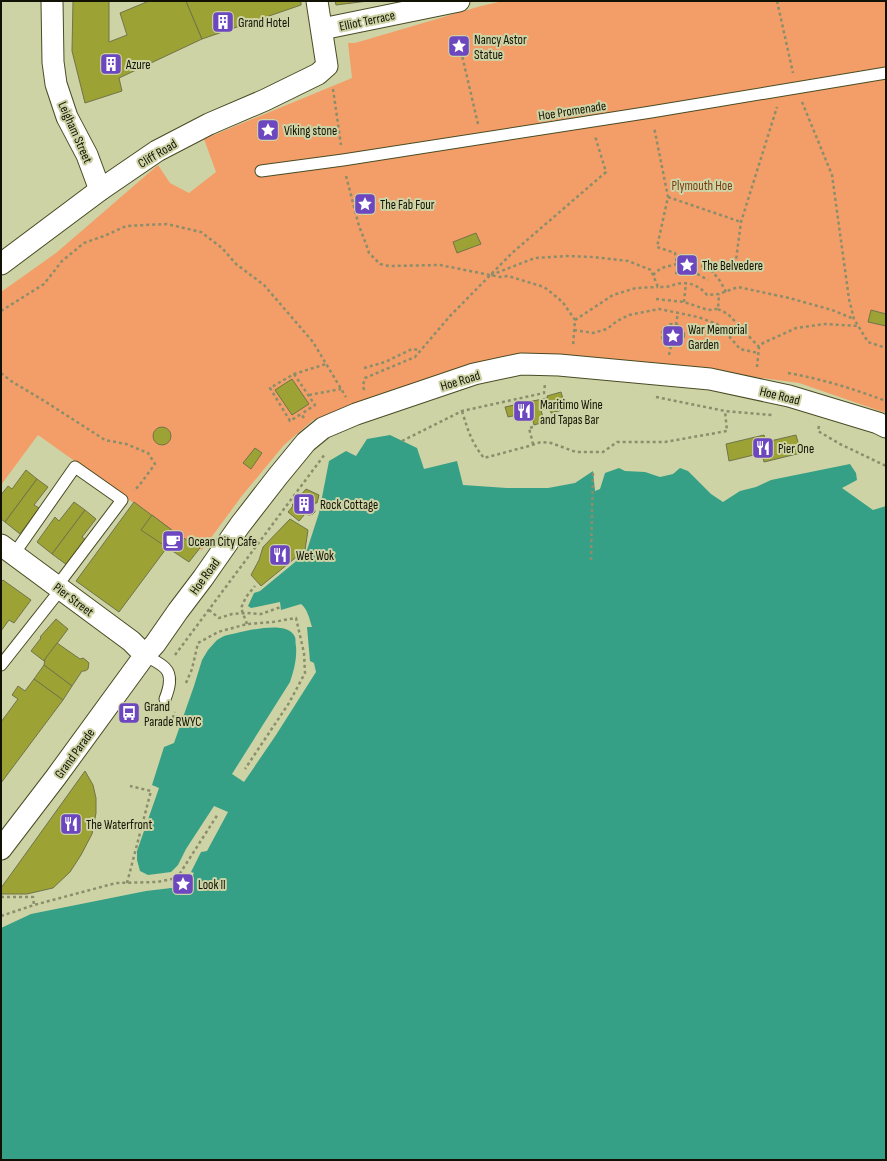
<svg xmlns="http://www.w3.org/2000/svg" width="887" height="1161" viewBox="0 0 887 1161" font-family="'Sofia Sans Condensed',sans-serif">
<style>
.green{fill:#f39e68}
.water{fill:#35a085}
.building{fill:#9ca233;stroke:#70744a}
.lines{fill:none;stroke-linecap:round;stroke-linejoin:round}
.service-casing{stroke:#494c24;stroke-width:13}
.minor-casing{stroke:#494c24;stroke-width:23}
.path{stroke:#8a8e6b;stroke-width:2.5;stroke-dasharray:3 3;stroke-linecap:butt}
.service{stroke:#fff;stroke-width:11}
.minor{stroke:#fff;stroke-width:21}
.labels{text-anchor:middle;stroke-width:4;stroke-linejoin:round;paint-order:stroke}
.street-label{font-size:13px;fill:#111203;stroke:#ced3a6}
.poi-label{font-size:13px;fill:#111203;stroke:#ced3a6;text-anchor:start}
.park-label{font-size:13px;fill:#783e12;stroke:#ced3a6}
</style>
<rect width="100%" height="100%" fill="#ced3a6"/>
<path class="green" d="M503,1H886V413L799,383L636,361L570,359L376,398L313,420L284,445L241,497L202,550L177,534L38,435L1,485V292L56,253L158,165L170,183L189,193L216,172L204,139L352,78L348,43H355L481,6Z"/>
<path class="water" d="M390,435L417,448L424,469L457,461L463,485L507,488H548L575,483L593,471L595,491L600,489L605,473L619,468L625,471L645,472L660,477L673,474L680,468L688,471L711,494L723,502L740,491L756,487L771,480L850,464L856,473L857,480L842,488L873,510L886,506V1160H1V928L31,914L146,891L188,886L194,873L191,872L201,852L207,851L228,812L214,806L186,849L178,865L171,872L148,875L140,871L137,860V851L159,788L152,785L164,747L174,743L194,686L202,660L208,650L217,640L224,636C239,633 287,618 295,637C296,639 295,643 296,646C297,659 294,670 290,682L232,774L244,782L276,735L316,672L314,663L310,661L307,627H312C309,618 308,610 301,604L281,610L280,602L251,608L248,606L254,593L260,591L306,553L319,513L329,461L346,451L356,456L367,439Z"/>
<g class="building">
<path d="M73,1H109V42L127,35L120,13L149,1H186L202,39L119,78L122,91L85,103L72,51Z"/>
<path d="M186,1H301V5L202,39Z"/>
<path d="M335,1H368L336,5Z"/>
<path d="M476,233L481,244L457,253L453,242Z"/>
<path d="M871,310L886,314V326L868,322Z"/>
<path d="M292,379L309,404L292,415L275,390Z"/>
<path d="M561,392L566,409L551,413L547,396Z"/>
<path d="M547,398L550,408L541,410L544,422L534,425L531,412L508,417L505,407Z"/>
<circle cx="162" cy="436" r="9"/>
<path d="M764,435L766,442L796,435L801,453L764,462L762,453L729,461L726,444Z"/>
<path d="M255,448L262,453L251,469L243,463Z"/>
<path d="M26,470L37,479L5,522L1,519V495L8,486L12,489Z"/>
<path d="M37,479L48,487L34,505L39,508L20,534L5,522Z"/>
<path d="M306,489L319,495L317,503H315L314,507L315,512L313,514L309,515L305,514L299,521L288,512L293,506L292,505Z"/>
<path d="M74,502L85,510L52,554L37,542L55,517L59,521Z"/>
<path d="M134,502L177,534L119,612L76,581Z"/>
<path d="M85,510L96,519L82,537L86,540L67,565L52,554Z"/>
<path d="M152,515L177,534L200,548L189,562L141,530Z"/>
<path d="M290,519L308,530L305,550L261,586L251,575L259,560L263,547Z"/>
<path d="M3,580L31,600L14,623L9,620L1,631V582Z"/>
<path d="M56,619L68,629L44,661L31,651L41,638L40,637Z"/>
<path d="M57,643L80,659L83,658L87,661L89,663L88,669L85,671H82L72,686L44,665L45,659Z"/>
<path d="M44,665L72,686L63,700L34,679Z"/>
<path d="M34,679L63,700L1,783V722L18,699L12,695L18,686L25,691Z"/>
<path d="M85,771L93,785L96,798V813L92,834L81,855L70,872L53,888L27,894H1V888Z"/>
</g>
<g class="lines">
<g class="service-casing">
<g id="service">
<path d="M261,171L343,160L651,112L886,73"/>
<path d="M14,554L75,467L122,500L57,586"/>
<path d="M145,655C151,659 160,663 165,668C173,676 169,689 165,699"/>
<path d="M1,665L61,589"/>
</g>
</g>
<g class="minor-casing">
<g id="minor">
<path d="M52,1L53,62L56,84L67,117L87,155L100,190"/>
<path d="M322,29L459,1"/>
<path d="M1,264L100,190L157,151L209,124L265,100L318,74L327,66L317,1"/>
<path d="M1,545L131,641L145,655"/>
<path d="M1,849L56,777L145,655L155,644L178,611L203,578L240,525L278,476L306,442L323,428L356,414L474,374L521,364L559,365L710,379L789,396L878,423L886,427"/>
</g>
</g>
<g class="path">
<path d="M777,1L793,73"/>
<path d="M461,51L478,124"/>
<path d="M333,89L341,145"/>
<path d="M802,102L832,175L849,299L854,319L868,342L886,348"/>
<path d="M346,176L359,226L366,244L369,253L380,264L389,266L440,265L500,277L508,276L544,287L558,298L564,304L575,320L573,346"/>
<path d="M668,197L741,222"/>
<path d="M677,264L702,266L713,272"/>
<path d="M692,271L708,280"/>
<path d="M675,273L692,271L694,265"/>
<path d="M491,275L535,258L567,256L593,257L628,261L651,270L658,287C662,287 667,287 671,286C673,286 674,284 676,284C689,281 700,286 707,295L719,294L738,287L789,298L832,310L854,319"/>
<path d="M653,275L661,268L677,264L675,253L657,247L668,197L654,127"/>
<path d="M726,292L720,281L713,272L720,264H733L736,260L741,222L777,107"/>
<path d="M656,299L684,302L708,310L718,309L719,294"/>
<path d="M684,302L686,283"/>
<path d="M718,309L728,314L759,347"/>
<path d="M1,311L44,284L62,261L84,243L104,236L126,226L167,224L201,232L222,248L236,264L264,285L313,342L346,397"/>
<path d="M575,320L613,295L636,288L658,287"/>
<circle cx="673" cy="335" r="11"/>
<path d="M676,325L678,312"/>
<path d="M574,330L593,333L607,329L617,321L629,315L659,309L698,317L717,324L728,335L740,349L758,353"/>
<path d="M669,355L671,346"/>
<path d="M757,367L759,347L763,343L796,328L825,324L859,326"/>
<path d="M364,368L385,362L412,349L420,350"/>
<path d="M1,373L11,381L46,402L105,440L126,444L148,453L155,464L141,483L134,491"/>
<path d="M788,373C822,379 854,389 886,401"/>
<path d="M294,374L315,405L301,414"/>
<path d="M364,390L363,385L365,378L415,357L450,316L512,253L606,172L595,136"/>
<path d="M309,395L341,389"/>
<path d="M656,397L725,411L772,415"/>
<path d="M462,411C468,430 471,442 484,458L529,446L541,442L551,443L576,452H603L617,442H665L727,431L725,411"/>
<path d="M304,418L301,414L290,421L270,388L294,374L326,364"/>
<path d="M819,426L818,431L840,444L886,466"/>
<path d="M533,427L529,428L533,444"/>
<path d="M402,441L462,411L544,393L545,384"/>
<path d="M591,560L593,471"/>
<path d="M209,610L219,618L232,614L247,613L261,614L281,607"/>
<path d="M247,624L241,608L246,597L255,586"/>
<path d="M175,655L325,454"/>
<path d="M186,683L192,669L198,643L218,632L247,624L273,622L296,618L304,653L305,673L289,703L245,769"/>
<path d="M158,718L171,722L175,712"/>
<path d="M127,883L151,791L130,786"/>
<path d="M1,897H33L34,905"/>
<path d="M1,916L34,905L116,883L157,882L177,878L218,814"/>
</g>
<use href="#service" class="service"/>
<use href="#minor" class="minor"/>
</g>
<defs>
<g id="building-square" transform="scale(1.15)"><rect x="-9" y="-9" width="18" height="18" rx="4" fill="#6c47c0" stroke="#ced3a6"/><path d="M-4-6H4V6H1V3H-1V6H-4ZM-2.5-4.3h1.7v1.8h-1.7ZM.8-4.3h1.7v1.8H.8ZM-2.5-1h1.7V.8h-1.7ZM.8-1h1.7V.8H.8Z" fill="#fff"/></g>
<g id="sight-square" transform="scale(1.15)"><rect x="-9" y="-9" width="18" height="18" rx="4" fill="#6c47c0" stroke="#ced3a6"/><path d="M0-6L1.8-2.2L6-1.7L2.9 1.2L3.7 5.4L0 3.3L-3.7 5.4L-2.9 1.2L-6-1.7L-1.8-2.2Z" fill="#fff"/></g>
<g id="restaurant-square" transform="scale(1.15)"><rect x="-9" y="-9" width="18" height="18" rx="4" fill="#6c47c0" stroke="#ced3a6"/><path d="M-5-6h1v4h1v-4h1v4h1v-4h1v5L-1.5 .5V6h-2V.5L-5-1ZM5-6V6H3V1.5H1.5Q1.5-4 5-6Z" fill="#fff"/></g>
<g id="cafe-square" transform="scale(1.15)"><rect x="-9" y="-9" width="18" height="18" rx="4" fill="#6c47c0" stroke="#ced3a6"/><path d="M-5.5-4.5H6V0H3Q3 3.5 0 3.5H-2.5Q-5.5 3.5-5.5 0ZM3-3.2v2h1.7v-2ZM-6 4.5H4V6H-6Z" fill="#fff"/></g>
<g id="bus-square" transform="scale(1.15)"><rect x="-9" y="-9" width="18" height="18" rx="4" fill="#6c47c0" stroke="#ced3a6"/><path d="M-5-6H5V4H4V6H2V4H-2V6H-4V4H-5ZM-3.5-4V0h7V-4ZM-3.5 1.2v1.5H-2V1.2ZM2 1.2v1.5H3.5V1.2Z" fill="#fff"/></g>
</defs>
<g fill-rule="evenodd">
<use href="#building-square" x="223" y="22"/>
<use href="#sight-square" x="459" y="46"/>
<use href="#building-square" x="111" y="64"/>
<use href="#sight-square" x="268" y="130"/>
<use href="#sight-square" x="365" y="204"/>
<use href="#sight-square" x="687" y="265"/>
<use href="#sight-square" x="673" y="336"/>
<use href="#restaurant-square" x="524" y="411"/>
<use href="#restaurant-square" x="763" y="448"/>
<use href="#building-square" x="304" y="504"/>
<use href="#cafe-square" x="173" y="541"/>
<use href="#restaurant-square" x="280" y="555"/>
<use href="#bus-square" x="129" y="713"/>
<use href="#restaurant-square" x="71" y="824"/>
<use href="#sight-square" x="183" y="884"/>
</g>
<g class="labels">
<g class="street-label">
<text transform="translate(367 20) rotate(-12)" y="5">Elliot Terrace</text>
<text transform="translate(572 110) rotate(-9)" y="5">Hoe Promenade</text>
<text transform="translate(76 132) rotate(66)" y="5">Leigham Street</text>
<text transform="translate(157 153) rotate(-31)" y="5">Cliff Road</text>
<text transform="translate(460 380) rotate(-17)" y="5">Hoe Road</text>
<text transform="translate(780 395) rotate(14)" y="5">Hoe Road</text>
<text transform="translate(204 576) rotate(-54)" y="5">Hoe Road</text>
<text transform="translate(74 599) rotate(37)" y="5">Pier Street</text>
<text transform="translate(74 753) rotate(-54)" y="5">Grand Parade</text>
</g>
<g class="poi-label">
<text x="238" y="27">Grand Hotel</text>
<text x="474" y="44">Nancy Astor<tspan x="474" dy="15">Statue</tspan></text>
<text x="126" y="69">Azure</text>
<text x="284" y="135">Viking stone</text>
<text x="380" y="209">The Fab Four</text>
<text x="702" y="270">The Belvedere</text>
<text x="688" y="334">War Memorial<tspan x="688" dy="15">Garden</tspan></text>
<text x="540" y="409">Maritimo Wine<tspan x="540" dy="15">and Tapas Bar</tspan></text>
<text x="778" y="453">Pier One</text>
<text x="320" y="509">Rock Cottage</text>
<text x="188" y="546">Ocean City Cafe</text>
<text x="296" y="560">Wet Wok</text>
<text x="144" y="711">Grand<tspan x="144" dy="15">Parade RWYC</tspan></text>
<text x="86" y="829">The Waterfront</text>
<text x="198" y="889">Look II</text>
</g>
<g class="park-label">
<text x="702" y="190">Plymouth Hoe</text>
</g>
</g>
<rect width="887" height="1161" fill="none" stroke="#111203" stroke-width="4"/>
</svg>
